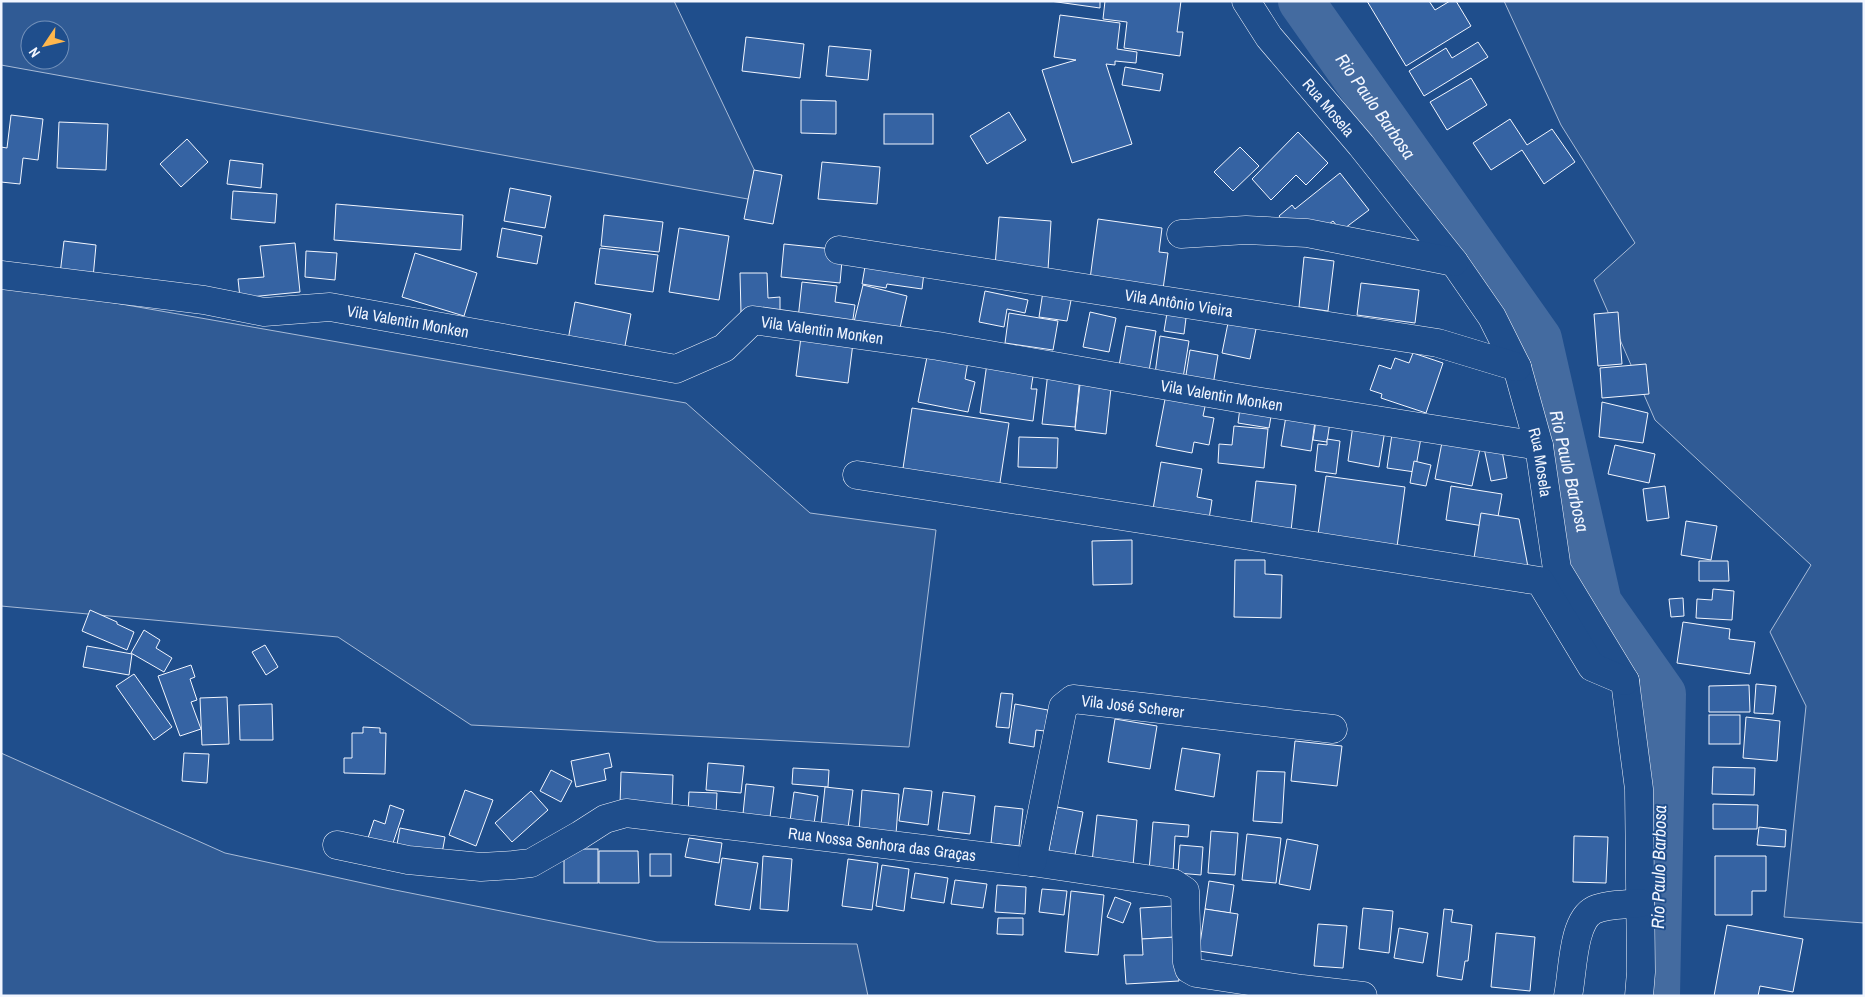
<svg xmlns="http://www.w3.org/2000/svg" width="1865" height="997" viewBox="0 0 1865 997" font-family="'Archivo Narrow',sans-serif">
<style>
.built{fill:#305b95;stroke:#a8bbd7;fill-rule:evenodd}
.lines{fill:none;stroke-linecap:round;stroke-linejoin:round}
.river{stroke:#446ba0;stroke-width:46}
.building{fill:#3563a3;stroke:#f2f6ff}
.minor-casing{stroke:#f2f6ff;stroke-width:29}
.minor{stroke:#1f4e8c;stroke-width:28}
.labels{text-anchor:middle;stroke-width:4;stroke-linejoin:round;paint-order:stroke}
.street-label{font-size:16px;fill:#f2f6ff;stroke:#1f4e8c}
.water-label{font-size:18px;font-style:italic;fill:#f2f6ff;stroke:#1f4e8c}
</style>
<rect width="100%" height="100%" fill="#1f4e8c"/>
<g class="built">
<path d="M1,1H674L770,203L1,65ZM30,30H60V60H30Z"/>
<path d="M1504,1H1864V923L1784,917L1806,706L1770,632L1811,565L1655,420L1594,280L1635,243L1561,125Z"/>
<path d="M1,283L686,403L810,513L936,530L909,747L471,725L338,637L1,606Z"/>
<path d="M1,753L225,853L390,889L657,942L857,944L868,996H1Z"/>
</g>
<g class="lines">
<path class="river" id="s1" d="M1301,1L1539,339L1599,603L1663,694L1657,996"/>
</g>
<g class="building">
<path d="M1050,1H1100V8Z"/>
<path d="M1105,1H1181L1177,32H1183L1180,56L1124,48L1127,22L1103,19Z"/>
<path d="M1367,1H1429L1435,10L1450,1H1456L1471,26L1406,66Z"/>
<path d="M1060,15L1120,23L1117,49L1137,52L1136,63L1115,61V65L1106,64L1132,144L1072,163L1042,70L1076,60L1054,57Z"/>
<path d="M746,37L804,44L800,78L742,71Z"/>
<path d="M1478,42L1488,57L1424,96L1409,71L1446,48L1452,58Z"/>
<path d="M829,46L871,50L868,80L826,76Z"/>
<path d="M1125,67L1163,74L1160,91L1122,85Z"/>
<path d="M1471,78L1487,105L1447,130L1430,102Z"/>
<path d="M801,100L836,101V134L801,133Z"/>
<path d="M1009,112L1026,140L987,164L970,136Z"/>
<rect x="884" y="114" width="49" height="30"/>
<path d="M11,115L43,119L38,160L23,158L20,184L1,182V147L7,148Z"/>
<path d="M1510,119L1527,145L1552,129L1575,162L1544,184L1522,150L1491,170L1473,143Z"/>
<path d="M59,122L108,124L106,170L57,168Z"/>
<path d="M1298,132L1328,163L1306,185L1296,175L1271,200L1252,179Z"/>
<path d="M187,139L208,162L181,187L160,164Z"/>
<path d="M1240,147L1259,166L1233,191L1214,172Z"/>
<path d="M230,160L263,164L261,188L227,184Z"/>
<path d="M822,162L880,167L877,204L818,199Z"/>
<path d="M754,170L782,175L773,224L744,219Z"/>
<path d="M1340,173L1369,210L1341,231L1333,221L1324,228L1318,221L1307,229H1289L1279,216L1292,205L1295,209Z"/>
<path d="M510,188L551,196L545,228L504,221Z"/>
<path d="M233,191L277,194L275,223L231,219Z"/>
<path d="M336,204L463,215L461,250L334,240Z"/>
<path d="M604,215L663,222L659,252L601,246Z"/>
<path d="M999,217L1051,221L1048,270L995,266Z"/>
<path d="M1098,219L1162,228L1159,252L1168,253L1163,289L1090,279Z"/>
<path d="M502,228L542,236L537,264L497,257Z"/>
<path d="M679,228L729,236L719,300L669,292Z"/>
<path d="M64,241L96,245L93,278L60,274Z"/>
<path d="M295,243L300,292L240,298L238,279L264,277L260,246Z"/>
<path d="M784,244L843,250L840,283L781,277Z"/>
<path d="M600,248L658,255L653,292L595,284Z"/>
<path d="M306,251L337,253L335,280L305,277Z"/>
<path d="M415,253L477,273L464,316L402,297Z"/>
<path d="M867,255L925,264L922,289L887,284L886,288L862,284Z"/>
<path d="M1304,257L1334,261L1328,311L1299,307Z"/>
<path d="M740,273H767L768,298L780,297V313H741Z"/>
<path d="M802,282L837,286L835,302L855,305L852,326L798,319Z"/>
<path d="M1361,283L1419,290L1415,323L1357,315Z"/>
<path d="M863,285L907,296L898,337L853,326Z"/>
<path d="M1044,285L1073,290L1067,321L1039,317Z"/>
<path d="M985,291L1028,300L1025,313L1007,309L1004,327L979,322Z"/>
<path d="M575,302L631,314L624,351L568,340Z"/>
<path d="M1168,307L1187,310L1184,334L1164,331Z"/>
<path d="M1090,312L1116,318L1109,352L1083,347Z"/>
<path d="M1618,312L1622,364L1598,366L1594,314Z"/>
<path d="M1009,313L1058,321L1053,350L1005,343Z"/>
<path d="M1230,313L1258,319L1250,359L1222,353Z"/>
<path d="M1126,326L1156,331L1149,371L1119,366Z"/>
<path d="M1160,336L1189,341L1183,378L1155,374Z"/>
<path d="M801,337L853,343L848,383L796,376Z"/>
<path d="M1190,350L1218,355L1213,385L1185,381Z"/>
<path d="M928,352L968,361L965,379L975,382L968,412L918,402Z"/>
<path d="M1413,353L1443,363L1426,413L1381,398L1382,394L1370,390L1379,365L1391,369L1395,358L1409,363Z"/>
<path d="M987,363L1034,370L1031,389H1037L1033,421L980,413Z"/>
<path d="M1646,364L1649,394L1602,398L1600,368Z"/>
<path d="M1048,372L1080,376L1075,427L1042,424Z"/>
<path d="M1081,375L1112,379L1106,434L1075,430Z"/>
<path d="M1166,394L1206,402L1203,416L1214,418L1209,445L1194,442L1192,453L1156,446Z"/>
<path d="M1241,400L1273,405L1269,428L1238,423Z"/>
<path d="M1602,402L1648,413L1643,443L1599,437Z"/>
<path d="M912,408L1009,423L999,489L902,475Z"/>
<path d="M1286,416L1315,421L1311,451L1281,446Z"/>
<path d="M1316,420L1330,422L1327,442L1313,440Z"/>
<path d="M1353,425L1385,430L1379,467L1348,461Z"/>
<path d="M1234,426L1268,429L1264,468L1218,463L1219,444L1232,445Z"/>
<path d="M1393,427L1422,432L1415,472L1387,468Z"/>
<path d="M1019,437L1058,438L1057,468L1018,467Z"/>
<path d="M1443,437L1481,444L1472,486L1435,479Z"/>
<path d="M1327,439L1340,441L1336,474L1315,471L1318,444L1327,445Z"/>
<path d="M1501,445L1507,478L1491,481L1484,448Z"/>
<path d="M1615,445L1655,454L1649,483L1608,474Z"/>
<path d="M1414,461L1431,465L1426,486L1410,483Z"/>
<path d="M1161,462L1202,469L1197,497L1212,500L1209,519L1153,509Z"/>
<path d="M1326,476L1405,487L1397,547L1318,535Z"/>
<path d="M1256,481L1296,485L1291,531L1251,526Z"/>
<path d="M1451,486L1502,494L1496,528L1446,520Z"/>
<path d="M1665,486L1669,518L1647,521L1643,489Z"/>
<path d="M1481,513L1519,519L1528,567L1474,558Z"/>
<path d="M1686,521L1717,526L1711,560L1681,555Z"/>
<path d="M1132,540V584L1093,585L1092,541Z"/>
<path d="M1235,560H1265V574L1282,575L1281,618L1234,617Z"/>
<path d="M1699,561H1728L1729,581H1699Z"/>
<path d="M1713,589L1734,591L1732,620L1696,618L1697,599L1712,600Z"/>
<path d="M1683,598L1684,616L1671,617L1669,599Z"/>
<path d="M90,610L117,622V624L134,632L127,650L82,631Z"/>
<path d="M1683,622L1730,629L1729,639L1755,642L1750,674L1677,663Z"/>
<path d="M144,630L160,640L156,648L172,658L164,672L131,653Z"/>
<path d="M265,645L278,667L266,675L252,652Z"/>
<path d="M87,646L132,654L129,675L83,667Z"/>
<path d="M191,665L195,677L190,679L197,700L191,702L201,729L180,736L158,676Z"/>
<path d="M134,674L172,727L154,740L116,686Z"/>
<path d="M1756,684L1776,686L1773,714L1754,713Z"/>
<path d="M1749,685L1750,712H1709V686Z"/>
<path d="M1001,693L1013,694L1009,728L996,727Z"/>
<path d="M227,697L229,744L202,745L200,698Z"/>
<path d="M272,704L273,740H240L239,705Z"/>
<path d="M1015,704L1048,710L1045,731L1036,730L1034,747L1009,743Z"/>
<rect x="1709" y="715" width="31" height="29"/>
<path d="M1746,717L1780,721L1777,761L1743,758Z"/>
<path d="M1115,719L1157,726L1150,769L1108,762Z"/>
<path d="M363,727L380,728V733H386L385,774L344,773V758H352V733H363Z"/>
<path d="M1295,741L1342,746L1337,786L1291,781Z"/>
<path d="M1182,748L1220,754L1214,797L1175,790Z"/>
<path d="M184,753L209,754L207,783L182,781Z"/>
<path d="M609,753L612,767L604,769L606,780L576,787L571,761Z"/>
<path d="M708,763L744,766L741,793L706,790Z"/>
<path d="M1713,767L1755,768L1754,795L1712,794Z"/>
<path d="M793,768L829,770L828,787L792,784Z"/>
<path d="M551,770L572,781L561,802L540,791Z"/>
<path d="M1257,771L1285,772L1282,823L1253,821Z"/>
<path d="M621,772L673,775L672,808L620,805Z"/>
<path d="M746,784L774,787L770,817L743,814Z"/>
<path d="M825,787L853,790L848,828L821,825Z"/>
<path d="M904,788L932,791L928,825L899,821Z"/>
<path d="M465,790L493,800L476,846L449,835Z"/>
<path d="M862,790L899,794L896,834L859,831Z"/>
<path d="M531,791L548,810L512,842L495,823Z"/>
<path d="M689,792L717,793L716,815L688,814Z"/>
<path d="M794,792L818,796L814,824L790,821Z"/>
<path d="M943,792L975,796L970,834L938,830Z"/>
<path d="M1713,804L1758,805L1757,829H1713Z"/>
<path d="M390,805L404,810L392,846L368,838L374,820L385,824Z"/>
<path d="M995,806L1023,809L1019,846L991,843Z"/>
<path d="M1057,807L1083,812L1074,860L1048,855Z"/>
<path d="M1097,815L1137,820L1133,866L1092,862Z"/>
<path d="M1153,822L1189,825L1188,837L1175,836L1173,873L1149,871Z"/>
<path d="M1759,827L1786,830L1785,847L1757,845Z"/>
<path d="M400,828L445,837L441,859L396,850Z"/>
<path d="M1211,831L1238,833L1235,875L1208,873Z"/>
<path d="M1247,834L1281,838L1276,883L1242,880Z"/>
<path d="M1574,836L1608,837L1606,883L1573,882Z"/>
<path d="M689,838L722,843L719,863L685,857Z"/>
<path d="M1287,839L1318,845L1310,890L1279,884Z"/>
<path d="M1180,845L1203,847L1201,875L1178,873Z"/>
<rect x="564" y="849" width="34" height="34"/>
<path d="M599,851H638L639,883H599Z"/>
<rect x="650" y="854" width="21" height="22"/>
<path d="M763,856L792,859L788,911L760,909Z"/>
<path d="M1715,856H1766V891H1752V915H1715Z"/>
<path d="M722,858L758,863L750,910L715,905Z"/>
<path d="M848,859L878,863L872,910L842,906Z"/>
<path d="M882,865L909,869L904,911L876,906Z"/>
<path d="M915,873L948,878L944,903L911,898Z"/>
<path d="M955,880L987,884L983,908L951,904Z"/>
<path d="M1209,881L1234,885L1230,913L1205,909Z"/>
<path d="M997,885L1026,887L1025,914L995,912Z"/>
<path d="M1042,889L1067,891L1064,915L1039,912Z"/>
<path d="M1071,891L1104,895L1098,955L1065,952Z"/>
<path d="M1115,897L1131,903L1123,923L1107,917Z"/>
<path d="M1174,906L1176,937L1142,939L1140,908Z"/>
<path d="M1363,908L1393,911L1389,953L1359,949Z"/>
<path d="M1205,909L1238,914L1232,956L1199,951Z"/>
<path d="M1444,909L1453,910L1451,922L1472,925L1468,961H1465L1462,980L1437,976Z"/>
<path d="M998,918H1023V935L997,934Z"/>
<path d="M1318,924L1347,926L1343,968L1314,966Z"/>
<path d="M1727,925L1803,939L1793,992L1760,986L1758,996H1714Z"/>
<path d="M1399,928L1428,933L1423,963L1394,958Z"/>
<path d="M1496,933L1535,937L1530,991L1491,987Z"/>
<path d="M1176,937L1179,981L1126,984L1124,955H1143L1142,939Z"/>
</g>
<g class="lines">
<g class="minor-casing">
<g id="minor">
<path id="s2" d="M1246,1L1269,37L1361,145L1454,262L1492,317L1517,367L1539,446L1557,569L1625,681L1639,789L1641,972L1639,996"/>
<path d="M1181,234L1246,230L1307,233L1454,262"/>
<path id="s3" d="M839,250L1438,343L1517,367"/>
<path id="s4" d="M1,275L204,300L264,312L330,307L676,369L724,348L753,320L938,346L1243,399L1539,446"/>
<path d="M857,475L1540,581L1592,667L1625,681"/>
<path id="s5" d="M337,845L408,860L481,867L513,865L531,863L580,835L605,819L626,813L1032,862L1173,883L1185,891L1187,962L1189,969L1196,973L1302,989L1363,996"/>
<path id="s6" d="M1032,862L1063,707L1073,699L1333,729"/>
<path d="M1568,996C1573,973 1572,921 1594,910C1607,904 1626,905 1640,903"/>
</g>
</g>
<use href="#minor" class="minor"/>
</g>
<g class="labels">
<g class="street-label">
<text dy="6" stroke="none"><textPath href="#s2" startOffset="135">Rua Mosela</textPath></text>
<text dy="6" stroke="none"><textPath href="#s3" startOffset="344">Vila Antônio Vieira</textPath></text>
<text dy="6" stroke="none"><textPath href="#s4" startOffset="411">Vila Valentin Monken</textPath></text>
<text dy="6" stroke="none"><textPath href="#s4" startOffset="846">Vila Valentin Monken</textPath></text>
<text dy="6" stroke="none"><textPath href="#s4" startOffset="1251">Vila Valentin Monken</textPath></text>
<text dy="6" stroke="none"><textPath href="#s2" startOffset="555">Rua Mosela</textPath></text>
<text dy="6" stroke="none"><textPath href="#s6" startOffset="231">Vila José Scherer</textPath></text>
<text dy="6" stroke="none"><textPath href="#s5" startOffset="562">Rua Nossa Senhora das Graças</textPath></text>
</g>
<g class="water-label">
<text dy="6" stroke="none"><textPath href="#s1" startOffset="129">Rio Paulo Barbosa</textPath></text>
<text dy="6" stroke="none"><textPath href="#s1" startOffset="549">Rio Paulo Barbosa</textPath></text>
<text transform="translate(1659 867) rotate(-89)" y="6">Rio Paulo Barbosa</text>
</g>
</g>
<rect width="1865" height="997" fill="none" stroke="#f2f6ff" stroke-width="5"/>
<g transform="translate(45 45) rotate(235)"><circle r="24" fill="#1f4e8c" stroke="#7391ba"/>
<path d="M0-4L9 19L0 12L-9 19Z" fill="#ffb74d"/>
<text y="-8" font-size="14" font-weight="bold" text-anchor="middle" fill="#f2f6ff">N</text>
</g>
</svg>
